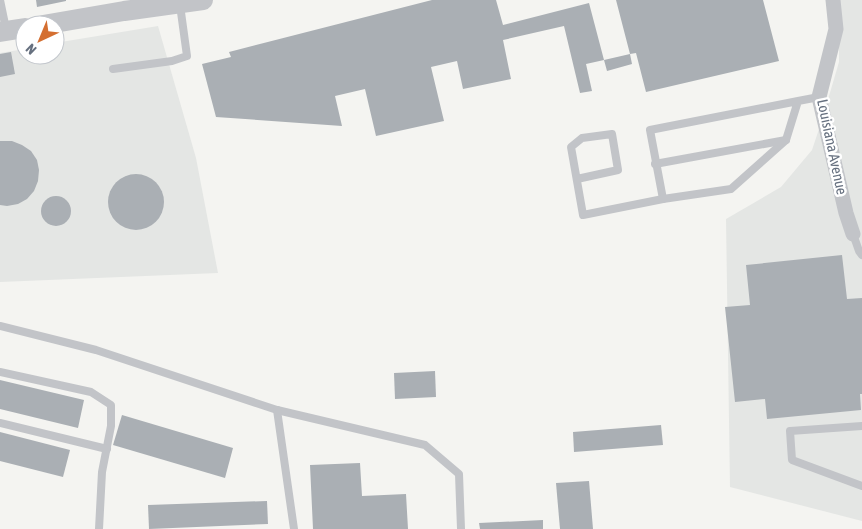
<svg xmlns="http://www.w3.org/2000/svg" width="862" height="529" viewBox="0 0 862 529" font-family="'Asap Condensed',sans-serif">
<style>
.built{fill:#e4e6e4}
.building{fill:#aaafb4}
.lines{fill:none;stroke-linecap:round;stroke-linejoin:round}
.service{stroke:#c2c4c8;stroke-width:8}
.minor{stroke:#c2c4c8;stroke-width:15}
.tertiary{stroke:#c2c4c8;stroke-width:20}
.labels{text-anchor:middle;stroke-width:5;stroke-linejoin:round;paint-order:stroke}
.street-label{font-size:15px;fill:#66707f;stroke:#fff}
</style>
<rect width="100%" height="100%" fill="#f4f4f1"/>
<g class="built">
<path d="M839,0H862V521L730,487L726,219L781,187L812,150L822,120L839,62Z"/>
<path d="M158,26L196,158L218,273L0,282V53L25,49V55H55V43Z"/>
</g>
<g class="building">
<path d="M36,0H66V1L37,7Z"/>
<path d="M432,0H496L503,25L589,3L604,60L630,54L632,64L607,71L604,60L586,64L592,91L580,93L564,26L503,40L511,79L463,89L457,61L431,67L444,121L376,136L365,89L335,96L342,126L216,117L202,64L231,57L229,52Z"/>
<path d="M616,0H763L779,61L646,92L636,53L630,54Z"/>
<path d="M11,52L15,74L0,77V54Z"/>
<path d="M0,141H12L22,145L31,151L37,160L39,170L38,181L34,191L27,199L18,204L7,206L0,205Z"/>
<circle cx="136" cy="202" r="28"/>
<circle cx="56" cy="211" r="15"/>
<path d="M842,255L847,299L862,298V394H860L861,410L767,419L765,399L735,402L725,307L750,305L746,265Z"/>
<path d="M435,371L436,397L395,399L394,373Z"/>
<path d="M0,380L84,400L78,428L0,409Z"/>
<path d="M122,415L233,448L225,478L113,445Z"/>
<path d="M661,425L663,445L574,452L573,432Z"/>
<path d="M0,432L70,450L63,477L0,461Z"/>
<path d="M360,463L362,496L406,494L408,529H313L310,465Z"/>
<path d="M589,481L593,529H560L556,483Z"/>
<path d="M267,501L268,524L149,529L148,505Z"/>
<path d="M543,520V529H480L479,523Z"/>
</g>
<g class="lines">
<g class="service">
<path d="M0,0L6,29"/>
<path d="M113,69L172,61L187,56L180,5"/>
<path d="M798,101L786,140L731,189L663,199L650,130L798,101L819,97"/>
<path d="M655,164L786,140"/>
<path d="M577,179L618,170L612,134L582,138L571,147L583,215L663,199"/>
<path d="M853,234L859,251L862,255"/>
<path d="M0,326L96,350L277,410L425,445L459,474L461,529"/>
<path d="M0,372L91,392L111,405V426L102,472L99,529"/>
<path d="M277,410L294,529"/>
<path d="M0,423L107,449"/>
<path d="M862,426L790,431L792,460L862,486"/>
</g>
<path class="minor" d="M833,0L836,29L819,97L846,213L853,234"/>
<g class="tertiary">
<path d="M43,25L124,11L203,0"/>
<path d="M0,32L25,28"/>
</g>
</g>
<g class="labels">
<g class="street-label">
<text transform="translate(832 147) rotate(78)" y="5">Louisiana Avenue</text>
</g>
</g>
<g transform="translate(40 40) rotate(224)"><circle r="24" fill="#ffffff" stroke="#c2c6cc"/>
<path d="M0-4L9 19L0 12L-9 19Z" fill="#d46f31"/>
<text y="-8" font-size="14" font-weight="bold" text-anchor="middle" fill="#66707f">N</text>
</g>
</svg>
